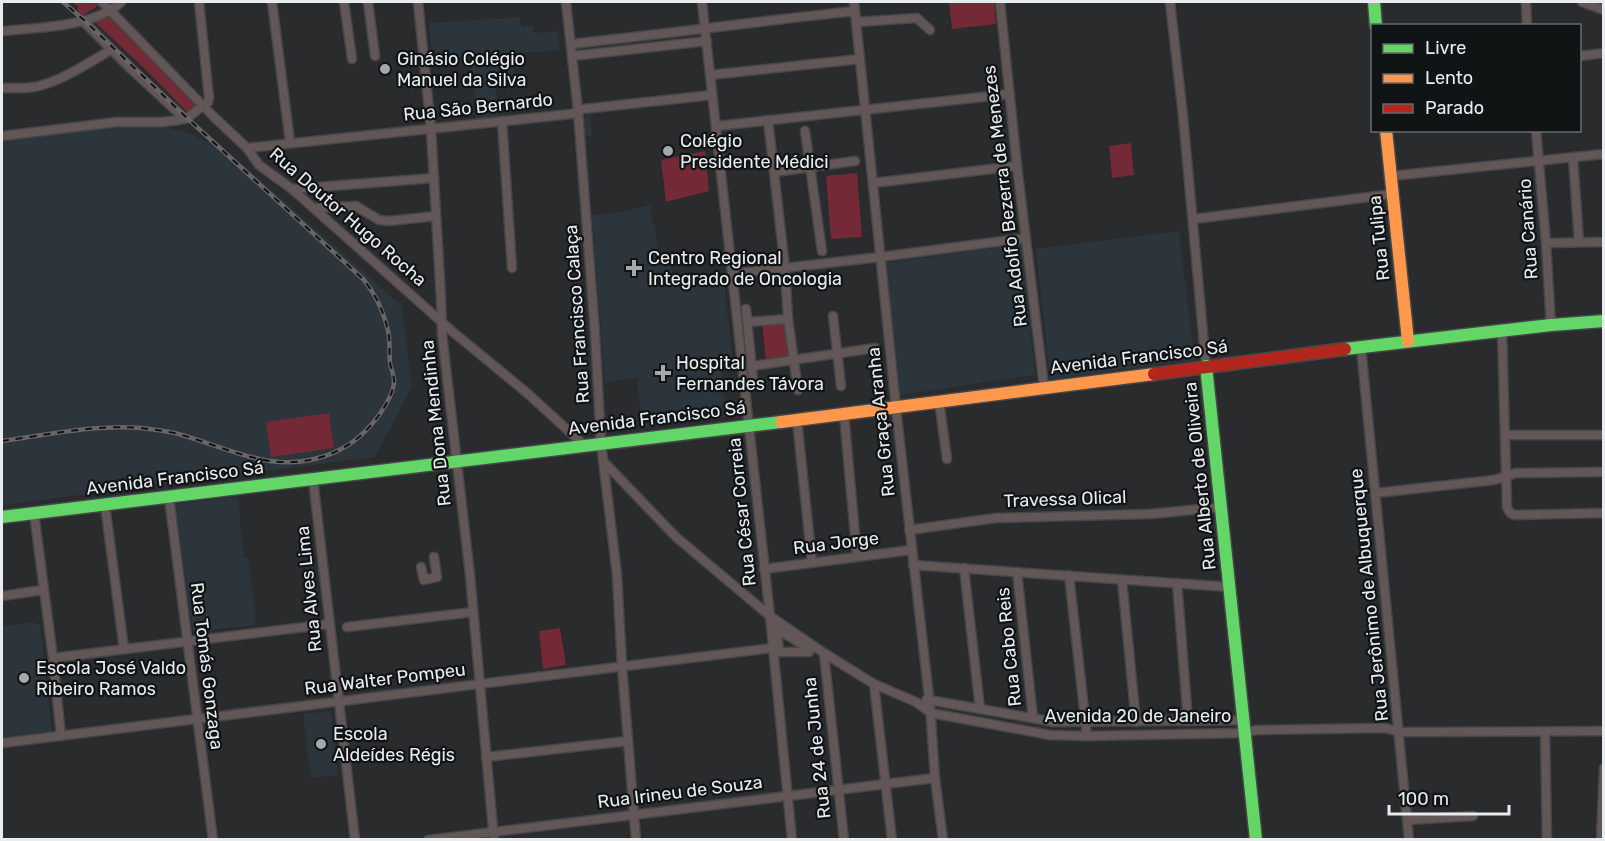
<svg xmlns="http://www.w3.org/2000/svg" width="1605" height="841" viewBox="0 0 1605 841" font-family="Rubik,sans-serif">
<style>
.built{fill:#2c353c}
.green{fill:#732936}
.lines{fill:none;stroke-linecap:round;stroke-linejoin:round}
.street-casing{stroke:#454647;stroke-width:11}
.fast-casing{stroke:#454647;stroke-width:15}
.slow-casing{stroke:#454647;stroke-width:15}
.jam-casing{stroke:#454647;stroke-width:15}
.street{stroke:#625657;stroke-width:8}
.fast{stroke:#63d668;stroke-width:12}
.slow{stroke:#ff974d;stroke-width:12}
.jam{stroke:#b3261e;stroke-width:12}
.rail-casing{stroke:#696465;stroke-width:4.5}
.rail{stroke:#111415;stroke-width:2;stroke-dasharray:7;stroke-linecap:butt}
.poi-dot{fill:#a5a8aa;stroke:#111415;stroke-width:2}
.labels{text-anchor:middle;stroke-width:4.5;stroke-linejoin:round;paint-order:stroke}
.poi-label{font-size:18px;fill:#e8ecee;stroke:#111415;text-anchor:start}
.street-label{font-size:18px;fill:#e8ecee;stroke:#111415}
</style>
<rect width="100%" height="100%" fill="#292b2d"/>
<g class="built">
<path d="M520,17L521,26H533L534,33L558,31L560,50L513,54L515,86L496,88L498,118L476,119L471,57L432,60L429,23Z"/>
<path d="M587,114H590L592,135L585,137L584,118Z"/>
<path d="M132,126L165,127L191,134L207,142L213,138L402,306L412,387L375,457L2,505V140L99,128Z"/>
<path d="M650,205L652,224H655L659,265L671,264L673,279L723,274L733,366L721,367L726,417L642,428L637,378L605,382L592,215L615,213Z"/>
<path d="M1179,231L1195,360L1050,379L1036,249Z"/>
<path d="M1021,244L1035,375L900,395L886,263Z"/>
<path d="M238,497L244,558H248L256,619L255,620V625L193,632L176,507L177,504Z"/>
<path d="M34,622L35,625L40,624L52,731L2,737V626Z"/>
<path d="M331,711L338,775L311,778L303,714Z"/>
</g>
<g class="green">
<path d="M72,2H96L99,5L82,16L77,10L78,7Z"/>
<path d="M949,2H994L996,24L952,29Z"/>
<path d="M108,13L198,105L188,113L147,71L94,21Z"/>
<path d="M1131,143L1134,175L1112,178L1109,146Z"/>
<path d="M705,151L709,191L666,202L661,160Z"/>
<path d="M857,173L862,237L831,239L826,176Z"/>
<path d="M785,320L789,358L766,361L762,323Z"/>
<path d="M329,413L334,448L271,457L266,422Z"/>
<path d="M560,628L566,665L543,669L539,631Z"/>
</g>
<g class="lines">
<g class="street-casing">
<g id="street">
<path d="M102,2L213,116L247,148L259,165L292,189L453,332L527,393L584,445"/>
<path d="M272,2L290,142"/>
<path d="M344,2L352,59"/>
<path d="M368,2L375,56"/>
<path d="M418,2L431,129L441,299L442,334L470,575L494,840"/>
<path d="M566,2L578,111L595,333L601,443L617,575L622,666L636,840"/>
<path d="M702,2L770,616L792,840"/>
<path d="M854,2L897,417L930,706L935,778L943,840"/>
<path d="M1000,2L1017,166L1044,387"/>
<path d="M1170,2L1183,116L1206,366"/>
<path d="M1526,2L1527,26"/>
<path d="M1582,2L1604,10"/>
<path d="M83,21L131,69L185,119"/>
<path d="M856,22L917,18L930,30"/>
<path d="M2,31C36,28 96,27 121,2"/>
<path d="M571,44C666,34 760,21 855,11"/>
<path d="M572,56L707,41"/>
<path d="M1580,56L1604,53"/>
<path d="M710,75L860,59"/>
<path d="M2,88C14,88 27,89 39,86C65,79 88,63 111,50"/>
<path d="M768,120L785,268L788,319L798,390"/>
<path d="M502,121L512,268"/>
<path d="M717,126L1010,94"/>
<path d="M1536,130L1546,243L1551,325"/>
<path d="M805,131L822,251"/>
<path d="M2,136L117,122H163L179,120L187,118L208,102L209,98L199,2"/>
<path d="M247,148L571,114L583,109L712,95"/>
<path d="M1573,157L1579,242"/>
<path d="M775,172L855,161"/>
<path d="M1391,176L1604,154"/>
<path d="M873,183L1017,166"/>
<path d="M292,189L434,178"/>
<path d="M314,208L356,206L379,220L389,221L436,216"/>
<path d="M1193,219L1393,194"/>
<path d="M1546,243L1604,242"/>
<path d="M732,274L880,257L1026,238"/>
<path d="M746,309L753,380"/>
<path d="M833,316L841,386"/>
<path d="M747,322L788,319"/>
<path d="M1502,331L1507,507C1509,512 1510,514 1516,515L1604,513"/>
<path d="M1361,347L1409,840"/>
<path d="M752,366L875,348"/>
<path d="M939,401L947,459"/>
<path d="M844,414L857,557"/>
<path d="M797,420L812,563"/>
<path d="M1506,435H1604"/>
<path d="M603,461L676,537L770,616L824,653L874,684L916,702L931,713L1050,735L1087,736L1244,733L1256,730L1385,728L1400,732L1604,731"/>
<path d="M313,479L355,840"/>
<path d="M1376,493L1494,480L1516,473L1604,472"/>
<path d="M169,497L213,840"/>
<path d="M105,505L124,649"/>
<path d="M34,513L53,658L61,736"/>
<path d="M909,530L996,518L1150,514L1222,507"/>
<path d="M913,565L1230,587"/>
<path d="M421,567L424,580L437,577L434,557"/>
<path d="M964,568L980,709"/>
<path d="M764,569L911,550"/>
<path d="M1017,572L1033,718"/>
<path d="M1069,575L1087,736"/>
<path d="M1122,580L1136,722"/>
<path d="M1177,583L1188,721"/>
<path d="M2,596L43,590"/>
<path d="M347,627L473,612"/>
<path d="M777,629L810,649L809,652H779Z"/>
<path d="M824,653L844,840"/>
<path d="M53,658L329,624"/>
<path d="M874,684L892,840"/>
<path d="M926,700H929L1054,722L1243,720L1246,723"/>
<path d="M1545,732L1547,840"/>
<path d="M2,743L772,648"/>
<path d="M486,757L628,741"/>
<path d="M1407,820L1473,816"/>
<path d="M428,840L935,778"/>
<path d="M1601,840L1604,768"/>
</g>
</g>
<g class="fast-casing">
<g id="fast">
<path d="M1374,2L1376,26"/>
<path d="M1345,349L1551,325L1604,321"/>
<path d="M1206,366L1256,840"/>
<path d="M2,517L781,422"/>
</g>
</g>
<g class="slow-casing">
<g id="slow">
<path d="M1386,130L1408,341"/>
<path d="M781,422L1154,374"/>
</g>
</g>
<g class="jam-casing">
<path id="jam" d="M1154,374L1345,349"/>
</g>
<use href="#street" class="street"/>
<use href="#fast" class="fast"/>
<use href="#slow" class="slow"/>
<use href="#jam" class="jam"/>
<g class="rail-casing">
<path id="rail" d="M2,441C46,435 97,424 141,428C155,430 169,431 182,435C206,442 230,452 255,458C297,469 343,458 371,425C380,415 394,395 394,381C394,375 391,369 390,363C389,354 390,345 389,336C385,314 377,296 363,279L187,118L85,21L63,2"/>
</g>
<use href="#rail" class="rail"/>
</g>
<g class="poi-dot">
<circle cx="385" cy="69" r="6"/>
<circle cx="668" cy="151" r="6"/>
<path d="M631 259h6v6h6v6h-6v6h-6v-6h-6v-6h6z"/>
<path d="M660 364h6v6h6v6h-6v6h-6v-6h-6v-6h6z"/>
<circle cx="24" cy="678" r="6"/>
<circle cx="321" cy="744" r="6"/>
</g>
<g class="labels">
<g class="poi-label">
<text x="397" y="65">Ginásio Colégio<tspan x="397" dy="21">Manuel da Silva</tspan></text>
<text x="680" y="147">Colégio<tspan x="680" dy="21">Presidente Médici</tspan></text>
<text x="648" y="264">Centro Regional<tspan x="648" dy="21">Integrado de Oncologia</tspan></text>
<text x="676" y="369">Hospital<tspan x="676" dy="21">Fernandes Távora</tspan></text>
<text x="36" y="674">Escola José Valdo<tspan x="36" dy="21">Ribeiro Ramos</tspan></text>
<text x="333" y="740">Escola<tspan x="333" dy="21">Aldeídes Régis</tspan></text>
</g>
<g class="street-label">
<text transform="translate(478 107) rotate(-6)" y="6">Rua São Bernardo</text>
<text transform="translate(1005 196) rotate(-97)" y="6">Rua Adolfo Bezerra de Menezes</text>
<text transform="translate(348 217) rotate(41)" y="6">Rua Doutor Hugo Rocha</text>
<text transform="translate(1528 229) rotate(-94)" y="6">Rua Canário</text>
<text transform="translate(1379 238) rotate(-96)" y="6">Rua Tulipa</text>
<text transform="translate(577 314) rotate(-94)" y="6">Rua Francisco Calaça</text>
<text transform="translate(1139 357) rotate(-7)" y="6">Avenida Francisco Sá</text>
<text transform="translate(657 418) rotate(-7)" y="6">Avenida Francisco Sá</text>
<text transform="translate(881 422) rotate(-96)" y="6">Rua Graça Aranha</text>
<text transform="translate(436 423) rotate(-96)" y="6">Rua Dona Mendinha</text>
<text transform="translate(1200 476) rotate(-96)" y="6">Rua Alberto de Oliveira</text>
<text transform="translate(175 478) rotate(-7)" y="6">Avenida Francisco Sá</text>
<text transform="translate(1065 499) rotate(-2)" y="6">Travessa Olical</text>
<text transform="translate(742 512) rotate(-96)" y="6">Rua César Correia</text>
<text transform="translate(836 543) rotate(-7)" y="6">Rua Jorge</text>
<text transform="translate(309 589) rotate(-96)" y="6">Rua Alves Lima</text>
<text transform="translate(1369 595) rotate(-96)" y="6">Rua Jerônimo de Albuquerque</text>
<text transform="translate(1009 647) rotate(-96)" y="6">Rua Cabo Reis</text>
<text transform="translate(207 666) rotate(83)" y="6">Rua Tomás Gonzaga</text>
<text transform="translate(385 679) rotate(-7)" y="6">Rua Walter Pompeu</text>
<text x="1138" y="722">Avenida 20 de Janeiro</text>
<text transform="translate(817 748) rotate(-96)" y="6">Rua 24 de Junha</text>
<text transform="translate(680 792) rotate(-7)" y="6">Rua Irineu de Souza</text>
</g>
</g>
<rect width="1605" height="841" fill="none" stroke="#e8ecee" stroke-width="6"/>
<rect x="1371" y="24" width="210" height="108" fill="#111415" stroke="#676a6c" stroke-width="1.5"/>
<rect x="1383" y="44" width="30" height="9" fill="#63d668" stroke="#676a6c" stroke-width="1.5"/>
<text x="1425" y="54" font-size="18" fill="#e8ecee">Livre</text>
<rect x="1383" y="74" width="30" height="9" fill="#ff974d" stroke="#676a6c" stroke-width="1.5"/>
<text x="1425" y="84" font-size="18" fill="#e8ecee">Lento</text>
<rect x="1383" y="104" width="30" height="9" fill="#b3261e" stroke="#676a6c" stroke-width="1.5"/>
<text x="1425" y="114" font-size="18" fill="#e8ecee">Parado</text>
<path d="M1389 805v9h120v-9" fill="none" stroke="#e8ecee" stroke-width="3"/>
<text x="1398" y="805" font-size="18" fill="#e8ecee" stroke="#111415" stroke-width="4.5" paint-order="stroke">100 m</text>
</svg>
